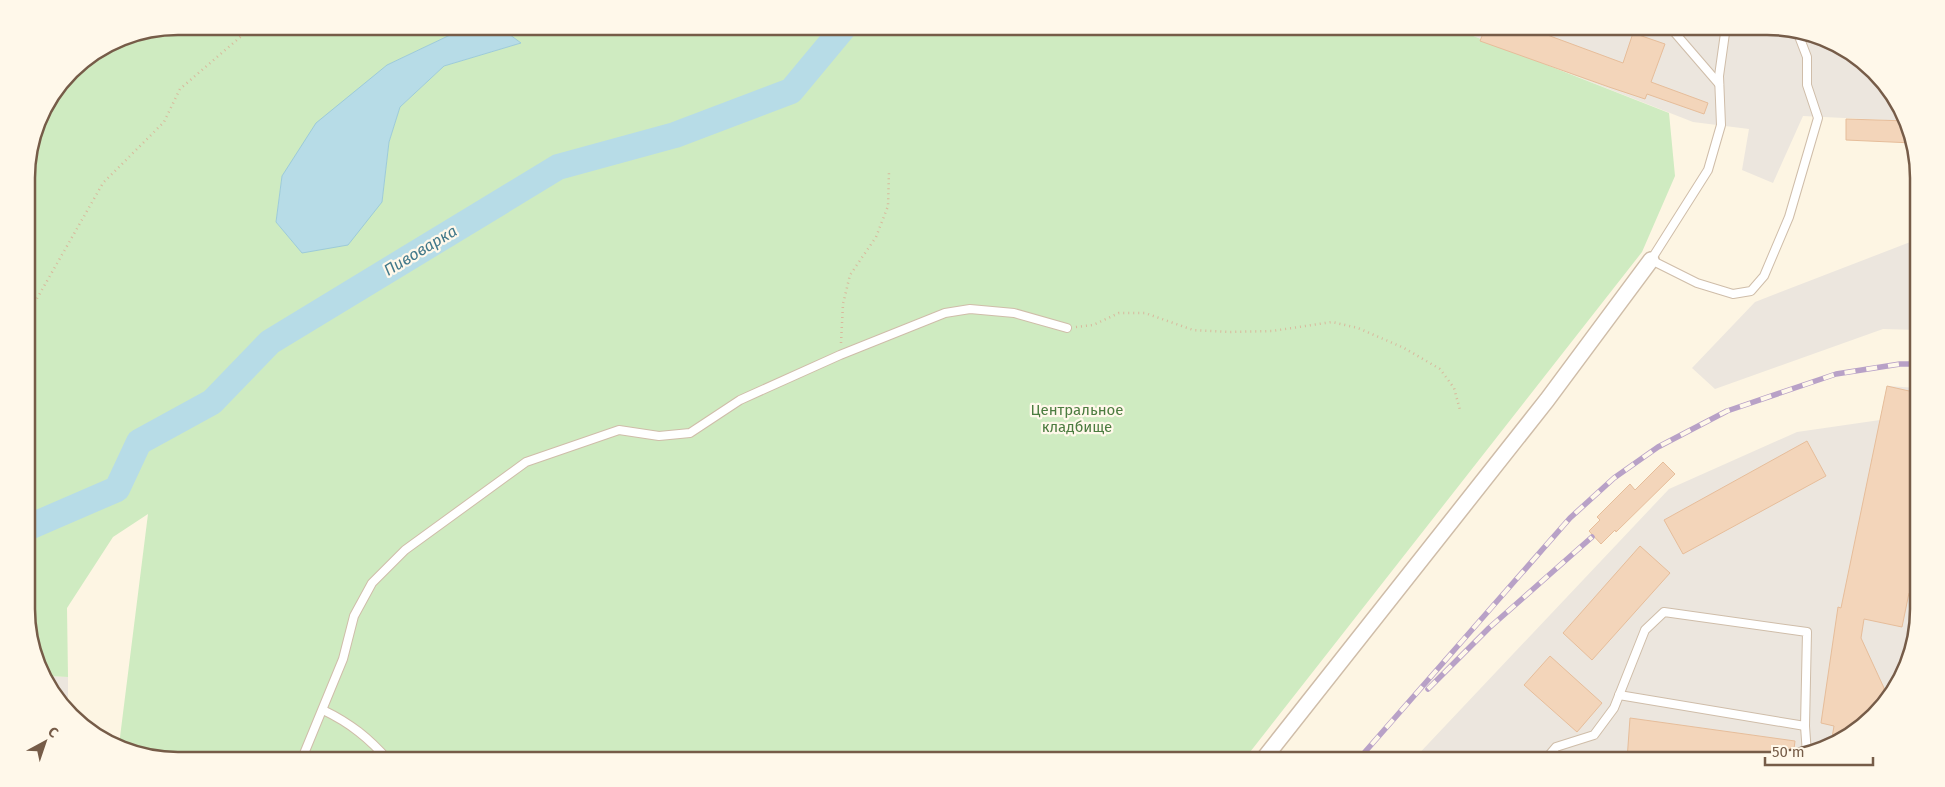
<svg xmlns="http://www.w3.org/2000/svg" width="1945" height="787" viewBox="0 0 1945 787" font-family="'Fira Sans',sans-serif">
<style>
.industrial{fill:#ece6de}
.green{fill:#cfebc1}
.water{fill:#b7dce7;stroke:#9dcbd9}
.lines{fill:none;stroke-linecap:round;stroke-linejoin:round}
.river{stroke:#b7dce7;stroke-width:26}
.building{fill:#f3d5ba;stroke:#e6bd9a}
.service-casing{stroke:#cfbda9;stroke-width:10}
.minor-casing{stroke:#cfbda9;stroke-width:18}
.path{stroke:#d8b99d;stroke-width:2.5;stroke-dasharray:1 4;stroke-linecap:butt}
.service{stroke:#fff;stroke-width:8}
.minor{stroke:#fff;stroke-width:15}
.rail-casing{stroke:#b8a1c7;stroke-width:5.5}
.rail{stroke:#fff8ea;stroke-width:4;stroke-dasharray:11;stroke-linecap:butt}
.labels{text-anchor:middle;stroke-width:4.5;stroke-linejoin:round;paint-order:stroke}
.park-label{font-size:15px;fill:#4c7c40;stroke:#fff8ea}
.water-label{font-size:16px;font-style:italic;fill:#41788a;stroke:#fff8ea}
.rim{fill:none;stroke:#765c48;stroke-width:2.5}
</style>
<rect width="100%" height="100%" fill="#fdf5e3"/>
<g class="industrial">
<path d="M1448,26H1767L1816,34L1881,78L1907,121L1803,116L1773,183L1742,170L1749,129L1693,122Z"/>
<path d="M1918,239V330L1883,329L1715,389L1692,368L1755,302Z"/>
<path d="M1887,386L1918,388L1919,609L1911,658L1887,701L1859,729L1816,753L1776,760L1412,761L1669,489L1797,432L1880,420Z"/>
<path d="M48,676L68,677V711L64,709Z"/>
</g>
<path class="green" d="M178,26H469L387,65L282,176L276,222L302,252L382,202L389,142L400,107L444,66L521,43L498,26H1448L1669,113L1675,176L1642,252L1243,761H178L129,753L119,745L148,514L113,537L67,608L68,677L48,676L29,638L27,168L42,111L78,64L120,38Z"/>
<path class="water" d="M469,26H498L521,43L444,66L400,107L389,142L382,202L348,245L302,253L276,222L282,176L316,123L387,65Z"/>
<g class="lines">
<path class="river" d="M29,527L117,489L139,442L212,402L270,342L558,167L675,135L791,91L845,26"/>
</g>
<g class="building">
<path d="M1486,26H1523L1623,63L1633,33L1665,44L1651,82L1708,103L1704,114L1647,94L1645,99L1609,87L1480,41Z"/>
<path d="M1846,119L1907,121L1913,143L1846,140Z"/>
<path d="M1887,386L1918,393L1919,595L1909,593L1902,627L1864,619L1861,638L1884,688L1882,707L1859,729L1831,744L1834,726L1821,723L1838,607L1841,608Z"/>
<path d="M1807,441L1826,476L1683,554L1664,520Z"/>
<path d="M1663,462L1675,474L1616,532L1615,530L1601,544L1589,531L1600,520L1597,517L1630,484L1635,490Z"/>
<path d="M1640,546L1670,573L1592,660L1563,633Z"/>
<path d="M1550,656L1602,703L1577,732L1524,685Z"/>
<path d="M1630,718L1795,741L1793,757L1776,760H1627Z"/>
</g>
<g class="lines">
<g class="service-casing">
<g id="service">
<path d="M1669,26L1719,84"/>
<path d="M1726,26L1719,76L1721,125L1708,170L1651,260L1697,283L1733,294L1751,291L1764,276L1789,217L1818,118L1807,85V57L1797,31"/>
<path d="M1904,670L1912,646"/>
<path d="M1619,695L1805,726"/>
<path d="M323,710C350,723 369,738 389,761"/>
<path d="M1545,760L1556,747L1594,735L1614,708L1645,630L1664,612L1807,632L1805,726L1807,754"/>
<path d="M301,761L343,659L354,616L372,583L405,550L526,462L619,430L659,436L690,433L740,400L840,355L945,313L970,309L1014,313L1067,328"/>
</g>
</g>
<g class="minor-casing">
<path id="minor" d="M1262,761L1547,400L1651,260"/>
</g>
<g class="path">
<path d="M27,316L103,183L164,122L180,89L253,26"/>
<path d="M1076,327L1093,325L1119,313H1145L1193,330L1229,332L1272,331L1332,322L1358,328L1404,348L1440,369L1454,388L1460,410"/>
<path d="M841,343L843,304L850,275L876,237L888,206L889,171"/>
</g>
<use href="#service" class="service"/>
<use href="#minor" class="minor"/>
<g class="rail-casing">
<g id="rail">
<path d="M1428,689L1489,628L1592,537"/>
<path d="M1357,761L1570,518L1614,478L1658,447L1727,411L1836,374L1900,364H1918"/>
</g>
</g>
<use href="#rail" class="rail"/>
</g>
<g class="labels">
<g class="park-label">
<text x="1077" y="415">Центральное<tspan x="1077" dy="17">кладбище</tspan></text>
</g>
<g class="water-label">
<text transform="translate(420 250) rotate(-31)" y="6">Пивоварка</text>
</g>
</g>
<path d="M0 0H1945V787H0ZM178 35H1767A143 143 0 0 1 1910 178V609A143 143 0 0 1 1767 752H178A143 143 0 0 1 35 609V178A143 143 0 0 1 178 35Z" fill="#fff8ea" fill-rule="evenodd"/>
<path class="rim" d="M178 35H1767A143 143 0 0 1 1910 178V609A143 143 0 0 1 1767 752H178A143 143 0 0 1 35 609V178A143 143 0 0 1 178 35Z"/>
<g transform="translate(45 742) rotate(40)" stroke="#fff8ea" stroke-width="4" paint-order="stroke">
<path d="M0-4L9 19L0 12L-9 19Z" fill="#765c48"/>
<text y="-8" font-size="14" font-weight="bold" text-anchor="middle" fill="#765c48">С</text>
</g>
<path d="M1765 757v8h108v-8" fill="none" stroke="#765c48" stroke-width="2.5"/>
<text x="1772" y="757" font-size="15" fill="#765c48" stroke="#fff8ea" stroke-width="4" paint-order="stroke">50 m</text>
</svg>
